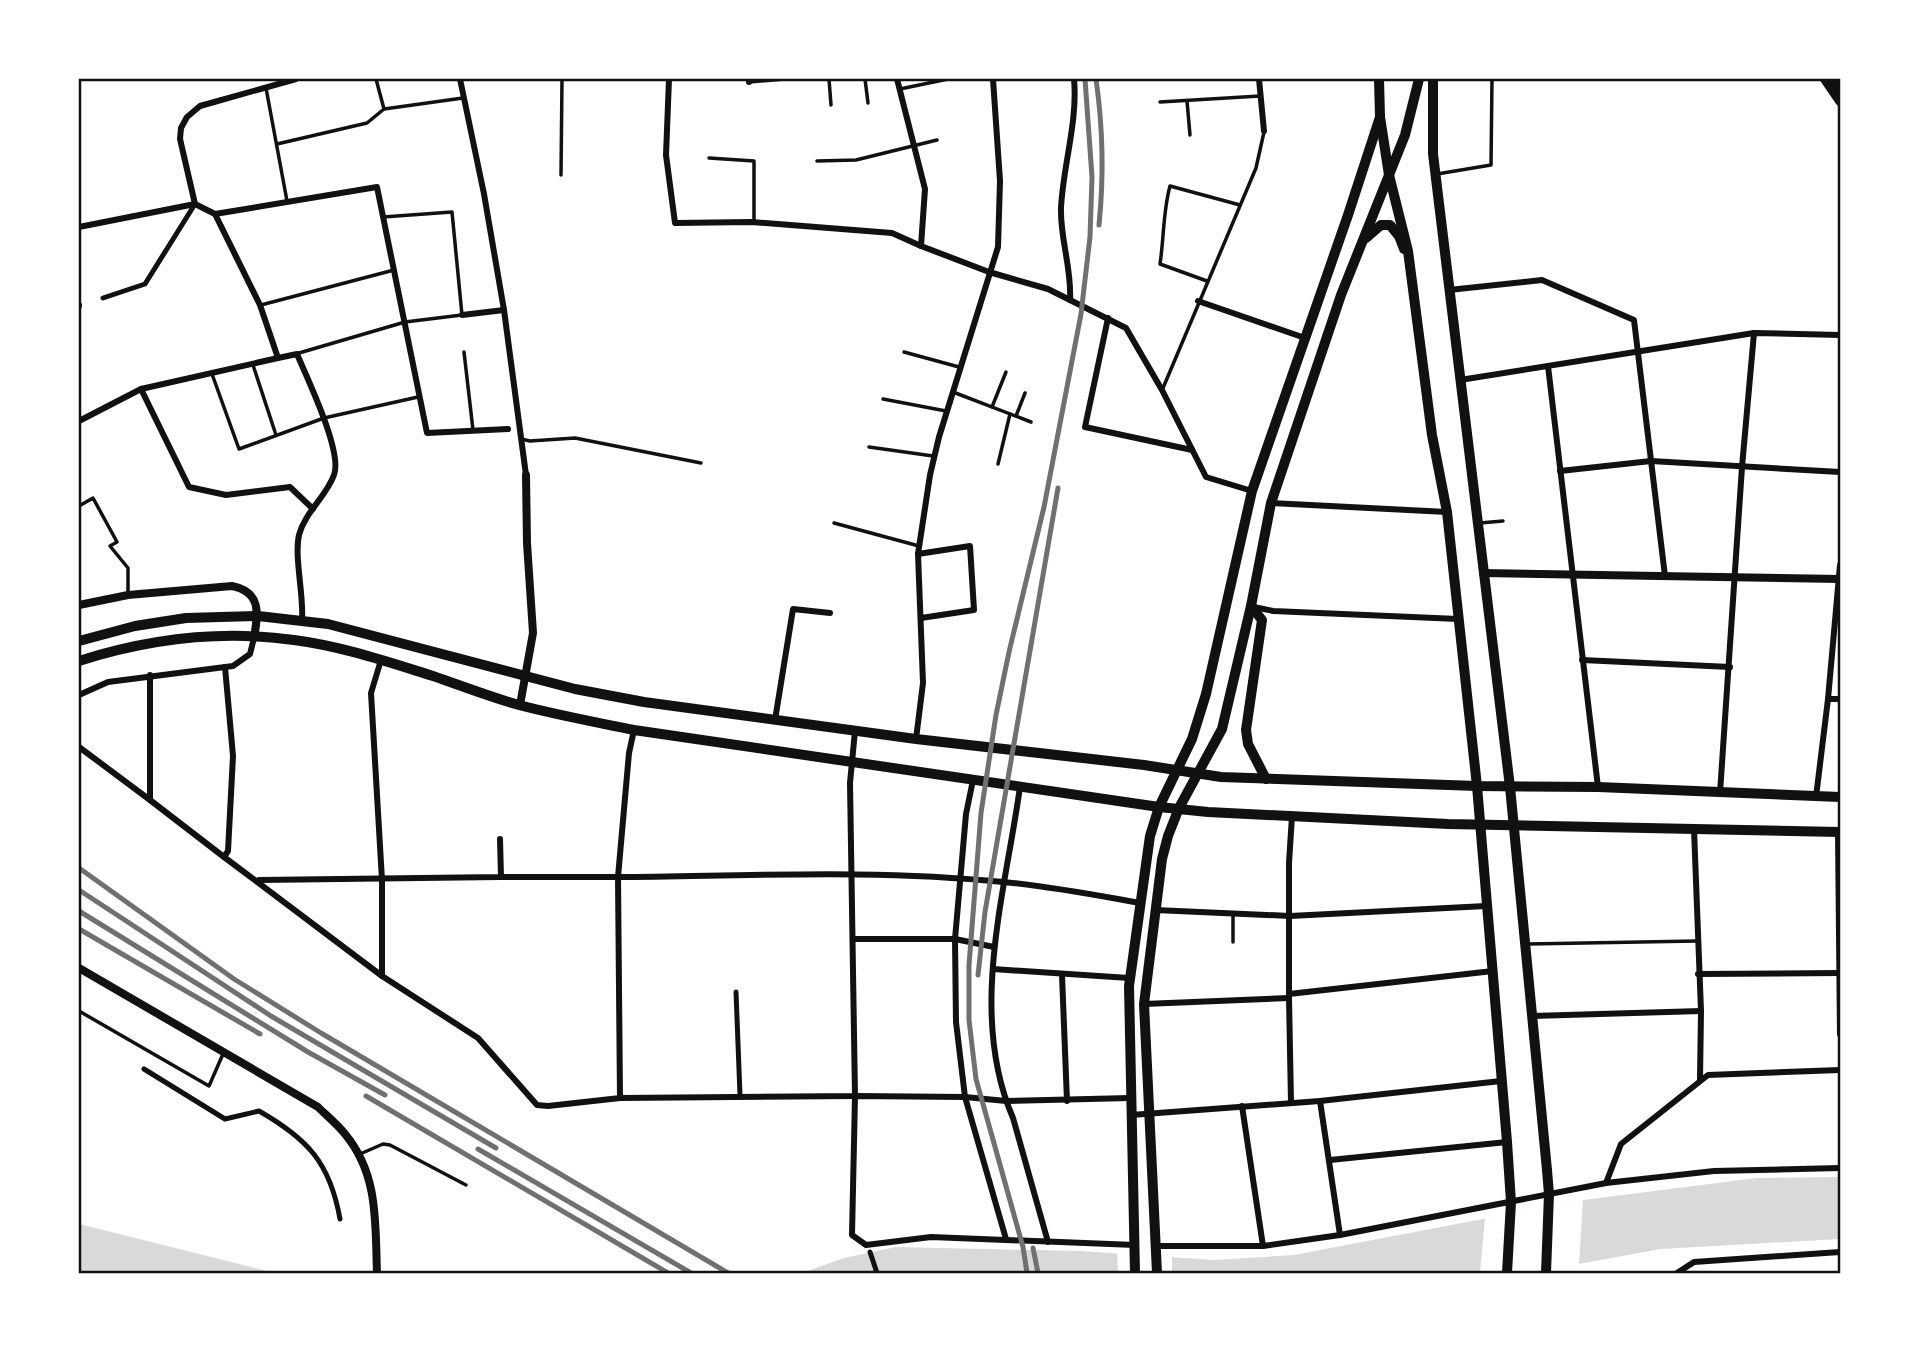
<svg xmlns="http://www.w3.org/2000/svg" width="1919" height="1352" viewBox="0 0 1919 1352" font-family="Mulish,sans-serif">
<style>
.water{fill:#d9d9d9}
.pier{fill:#fff}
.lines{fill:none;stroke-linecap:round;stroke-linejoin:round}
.service{stroke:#111;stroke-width:3.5}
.pedestrian{stroke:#111;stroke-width:5}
.minor{stroke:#111;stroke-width:6}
.tertiary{stroke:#111;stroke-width:8}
.primary{stroke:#111;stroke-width:10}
.trunk{stroke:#111;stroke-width:10}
.motorway{stroke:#111;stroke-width:12}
.rail{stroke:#707070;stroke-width:5}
.neatline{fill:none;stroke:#111;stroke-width:2.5}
</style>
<rect width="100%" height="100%" fill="#fff"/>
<g class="water">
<path d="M1840,1177V1239L1661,1249L1529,1273H802L844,1258L896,1247L1081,1251L1214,1260L1294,1255L1583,1200L1757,1178Z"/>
<path d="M79,1224L275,1273H79Z"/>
</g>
<g class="pier">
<path d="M1583,1200L1579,1264L1529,1273H1480L1485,1218Z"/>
<path d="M1117,1252L1172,1254V1273H1118Z"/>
</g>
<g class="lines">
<g class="service">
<path d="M376,79L384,109L463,98"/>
<path d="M829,79L831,105"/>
<path d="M865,79L868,103"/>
<path d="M749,82L785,79"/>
<path d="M266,88L287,201"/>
<path d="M900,89L948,79"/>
<path d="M1187,101L1190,135"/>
<path d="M1160,102L1260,96"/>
<path d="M277,144L367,123L384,109"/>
<path d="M709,158L754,161V222"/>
<path d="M817,161L856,160L937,140"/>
<path d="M1437,174L1491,165L1492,79"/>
<path d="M561,175L562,79"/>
<path d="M1207,281L1160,264C1164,238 1163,211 1170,186L1240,205"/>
<path d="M261,305L394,270"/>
<path d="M464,352L473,430"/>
<path d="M904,352L959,367"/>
<path d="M299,353L405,322L462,315L452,212L383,217"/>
<path d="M253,365L276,435"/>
<path d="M212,374L239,449L324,418L418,397"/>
<path d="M1163,388L1256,168L1264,132"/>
<path d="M953,392L1031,422"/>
<path d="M883,399L946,411"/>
<path d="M992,407L1006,372"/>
<path d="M1016,416L1025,393"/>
<path d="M521,439L530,441L575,438L701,463"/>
<path d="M869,447L933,456"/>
<path d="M998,464L1010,414"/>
<path d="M79,506L93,498L117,542L110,546L128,568V593"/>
<path d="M834,523L919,546"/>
<path d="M1480,523L1503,521"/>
<path d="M1233,942V913"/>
<path d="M1528,944L1697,941"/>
<path d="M79,1011L209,1086L223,1054"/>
<path d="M360,1154L383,1144L390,1145L466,1185"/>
</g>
<g class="pedestrian">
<path d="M103,298L145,284L195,204"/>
<path d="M736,992L740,1095"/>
<path d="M144,1069L225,1119L259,1111C308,1139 330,1163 340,1219"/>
<path d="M870,1252L877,1273"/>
</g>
<g class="minor">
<path d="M460,79L484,194L504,310L526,475"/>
<path d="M669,79L666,155L675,223L751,222L892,233L921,246"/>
<path d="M749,79V82"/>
<path d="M897,79L925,189L921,246L989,272L1048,289L1126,328L1162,390L1206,477L1252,491"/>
<path d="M1259,79L1264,131"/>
<path d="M215,214L377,187L427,433L508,429"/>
<path d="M79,227L195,204L180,139L181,128L187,117L200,106L296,79"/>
<path d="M1449,290L1542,280L1634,320L1665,576"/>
<path d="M1070,300C1072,269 1060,239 1061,208C1063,166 1078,121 1074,79"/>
<path d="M1198,301L1305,338"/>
<path d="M79,305V306"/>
<path d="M462,315L504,310"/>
<path d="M1108,318L1085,427L1192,450"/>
<path d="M278,358L297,354C307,378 343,452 334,475C326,497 305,512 299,535C294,557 304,595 302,620"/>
<path d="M1548,366L1598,787"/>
<path d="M1460,380L1754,333L1840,335"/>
<path d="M141,389L189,487L226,495L290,487L313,509"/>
<path d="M79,421L141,389L278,358L260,305L215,214L195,204"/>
<path d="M1560,471L1651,461L1840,472"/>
<path d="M1271,503L1447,512"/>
<path d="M918,554L970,546L974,610L921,618"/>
<path d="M1254,607L1273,611L1458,619"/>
<path d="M381,660L371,693L382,880V976L478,1038L537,1105L548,1106L620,1098L618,877H501"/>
<path d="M1582,660L1730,667"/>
<path d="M225,667L233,756L228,851L224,857L382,976"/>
<path d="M150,675V800L224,857"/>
<path d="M79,695L108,682L233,666L250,654L254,638"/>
<path d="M1828,699H1840"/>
<path d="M775,720L793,609L830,613"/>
<path d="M634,730L629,753L618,877C746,876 876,869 1003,882C1048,886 1095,895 1140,903"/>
<path d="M916,739L923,683L918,554L930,475L939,437L998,247L1000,181L993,79"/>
<path d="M79,747L150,800"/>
<path d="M973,780L966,814L955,939L956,1022L965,1097L1006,1239"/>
<path d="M1020,787C1005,894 968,1014 1013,1118L1048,1242"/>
<path d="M1720,793L1742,467L1754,333"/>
<path d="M1816,797L1828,699L1840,565"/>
<path d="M1694,829L1701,1011L1700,1080"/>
<path d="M1838,832L1840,1034"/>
<path d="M259,880L501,877L500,839"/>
<path d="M1155,910L1290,916L1486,906"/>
<path d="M853,939H955L994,947"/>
<path d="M993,969L1129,978"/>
<path d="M1698,974L1840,973"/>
<path d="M1062,975L1067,1101"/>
<path d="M1289,994L1493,971"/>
<path d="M1144,1004L1289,998"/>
<path d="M1532,1016L1701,1011"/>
<path d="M620,1098L855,1096L850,783L855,731"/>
<path d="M1130,1098L1006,1101L965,1097L855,1096L852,1235L866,1245L931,1237L1135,1245"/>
<path d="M1320,1101L1340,1235"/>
<path d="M1291,1103L1289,998V863L1292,816"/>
<path d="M1242,1106L1263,1246"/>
<path d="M1131,1115L1320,1101L1501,1081"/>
<path d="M1330,1160L1507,1142"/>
<path d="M1606,1183L1621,1144L1708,1075L1840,1070"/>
<path d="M1156,1246H1263L1340,1235L1606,1183L1714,1171L1840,1168"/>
<path d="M1677,1273L1694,1262L1840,1252"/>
</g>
<g class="tertiary">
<path d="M1483,573L1840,579"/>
<path d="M79,605L128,595L232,586C262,592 258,614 254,638"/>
<path d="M520,705L533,633L527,543L526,475"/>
<path d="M79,968L318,1107C327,1116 337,1124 345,1134C379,1175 375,1223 377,1273"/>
</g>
<g class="primary">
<path d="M1825,79L1840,101"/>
<path d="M1366,238L1381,225H1390L1399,236L1404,249"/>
<path d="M1251,606L1262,620L1246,730L1248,744L1266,779"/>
<path d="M79,641L135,626L186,618L258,616L328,624L575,689L644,702L916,739L1144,765L1221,777L1477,786L1598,787L1840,797"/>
<path d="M79,661C148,639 222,630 294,640C341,646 388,662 433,676C462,686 490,697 519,705C557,715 595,722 634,730L1159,807L1208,812L1448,824L1840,832"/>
<path d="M1135,1273L1129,986L1150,836L1159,807L1192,739L1206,694L1252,491L1348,215L1380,117"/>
<path d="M1157,1273L1144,1004L1162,859L1168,836L1179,808L1222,729L1251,606L1271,503L1341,295L1405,135L1419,79"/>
</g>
<g class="trunk">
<path d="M1379,79L1380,117L1389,175L1408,251L1432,435L1447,512L1477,786L1507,1142L1511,1202L1507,1273"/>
<path d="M1433,79V154L1510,787L1547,1170L1549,1194L1546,1273"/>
</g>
<path class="motorway" d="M1834,79L1840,86"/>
<g class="rail">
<path d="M1096,79C1103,128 1104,176 1099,225"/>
<path d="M79,868L234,979L321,1033L728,1273"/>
<path d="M79,890L271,1016L496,1148"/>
<path d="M79,911L308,1052L385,1095"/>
<path d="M79,929L260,1034"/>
<path d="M978,975L985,912L1058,488"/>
<path d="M366,1096L668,1273"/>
<path d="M478,1149L691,1273"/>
<path d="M1033,1248L1038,1273"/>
<path d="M1027,1273L1023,1247L976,1079L969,1020V965L981,813L996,715L1009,652L1044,507L1081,314L1090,237L1092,177L1085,79"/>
</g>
</g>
<rect width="1919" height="1352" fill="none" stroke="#ffffff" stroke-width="161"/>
<rect x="80" y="80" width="1759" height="1192" class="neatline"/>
</svg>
